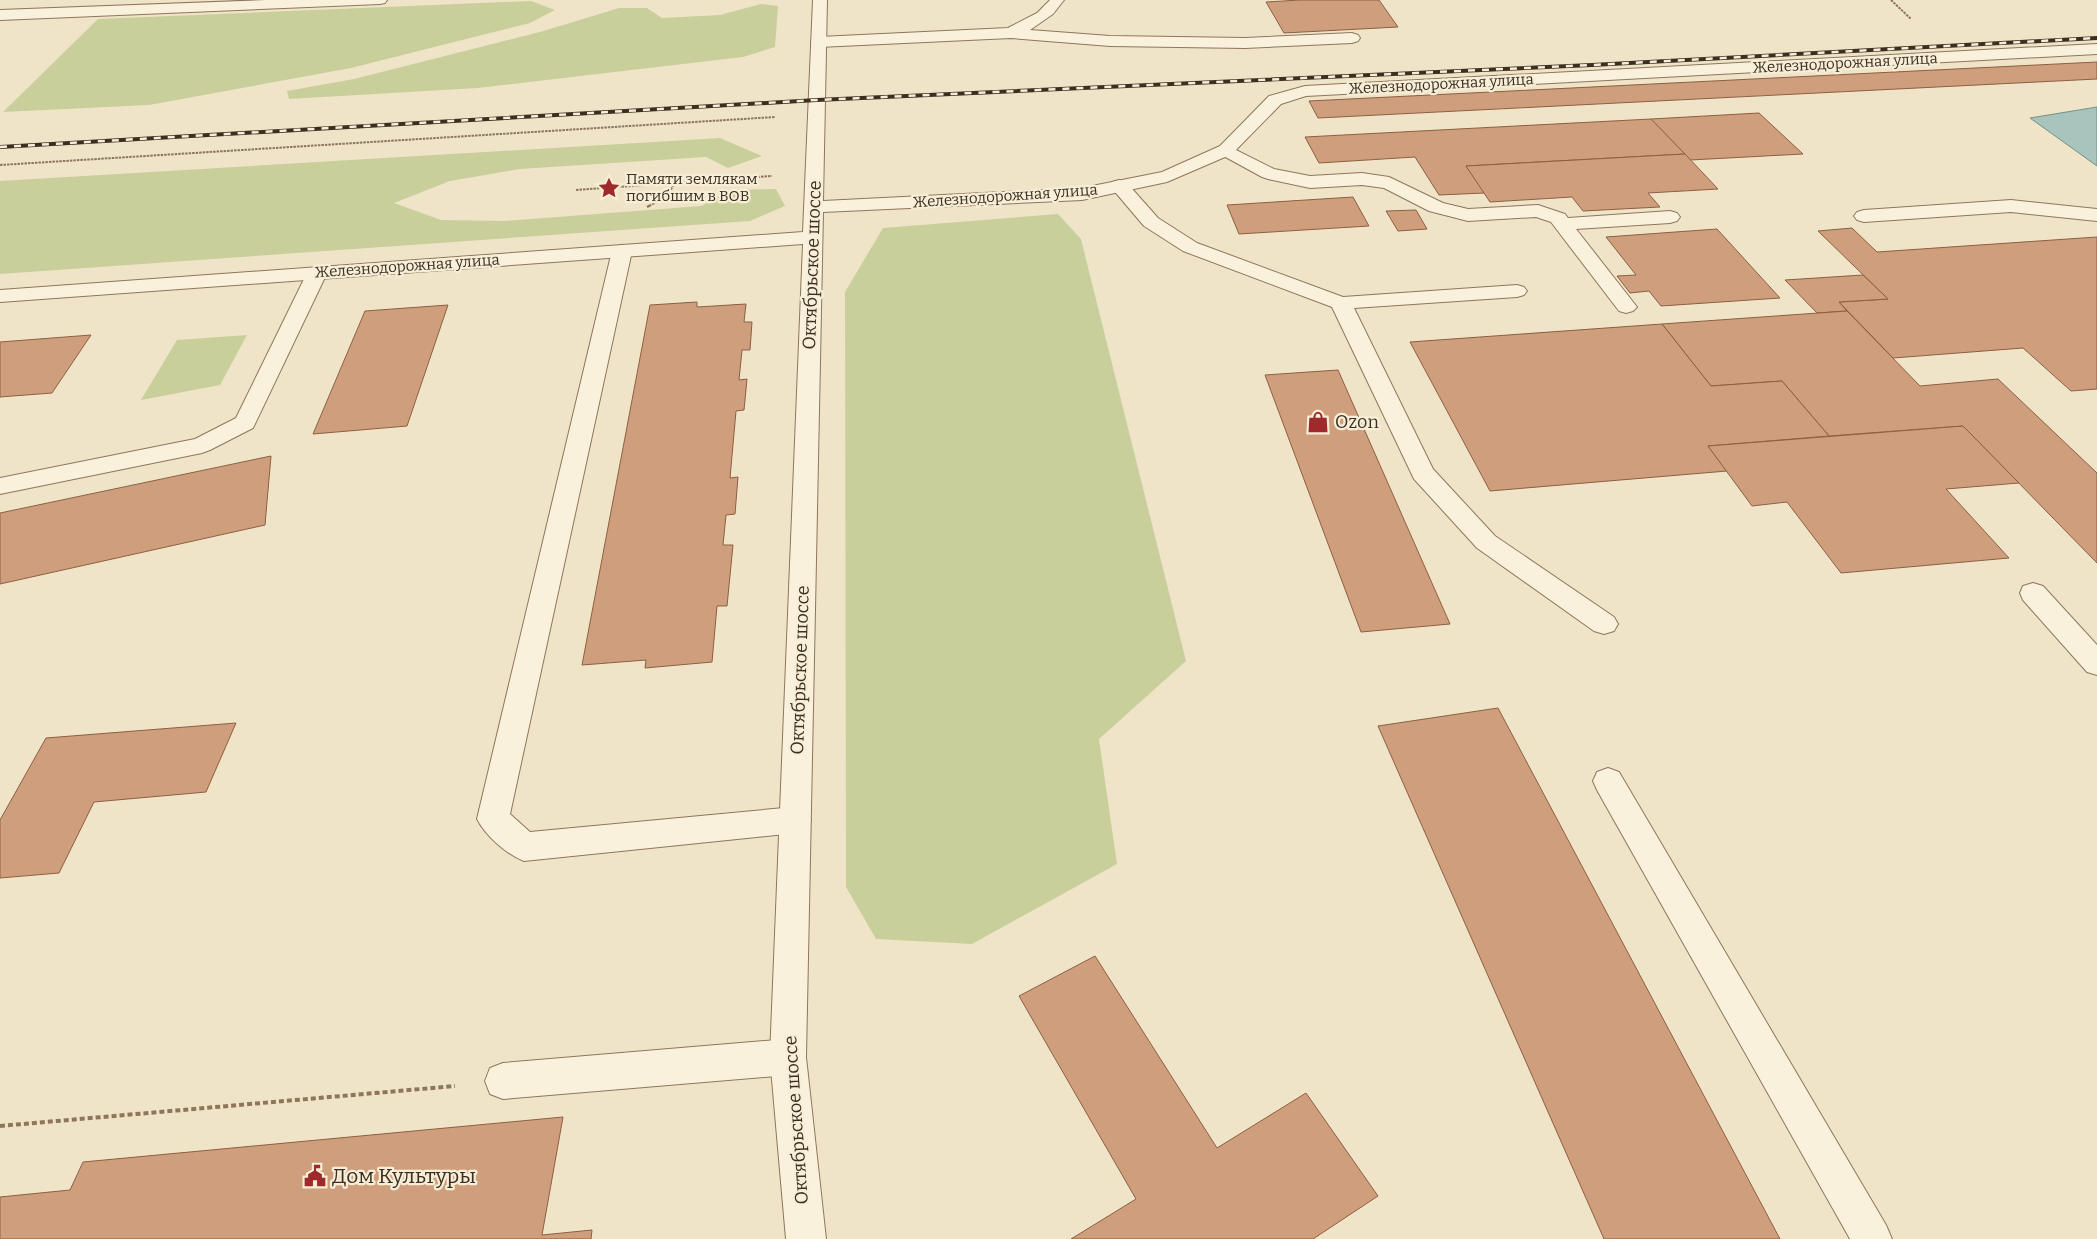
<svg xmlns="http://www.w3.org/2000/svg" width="2097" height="1239" viewBox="0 0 2097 1239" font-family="Bitter,serif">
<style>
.green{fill:#c9cf9b}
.water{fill:#a9c4bc;stroke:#6f938a}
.building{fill:#cf9f7d;stroke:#8d5f41}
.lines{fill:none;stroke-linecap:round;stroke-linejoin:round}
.service-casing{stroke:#8d765c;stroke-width:2}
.minor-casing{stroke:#8d765c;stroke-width:2}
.path-far2{stroke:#8d765c;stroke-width:2;stroke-dasharray:2.5 1;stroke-linecap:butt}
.path-far1{stroke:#8d765c;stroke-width:2.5;stroke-dasharray:3 2;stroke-linecap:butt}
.path{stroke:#8d765c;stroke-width:4;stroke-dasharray:5 3;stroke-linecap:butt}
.service{fill:#faf1dc;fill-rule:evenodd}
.minor{fill:#faf1dc;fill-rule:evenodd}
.rail-casing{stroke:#3d2e20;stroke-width:4}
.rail{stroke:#f7eed8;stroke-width:2.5;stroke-dasharray:7;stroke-linecap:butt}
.labels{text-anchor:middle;stroke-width:4.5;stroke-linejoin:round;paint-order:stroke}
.far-street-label{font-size:15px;fill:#3d2e20;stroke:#f7eed8}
.far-poi-label{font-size:15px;fill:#3d2e20;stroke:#f7eed8;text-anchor:start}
.street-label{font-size:18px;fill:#3d2e20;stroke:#f7eed8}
.poi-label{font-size:18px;fill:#3d2e20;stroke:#f7eed8;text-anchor:start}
.near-poi-label{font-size:21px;fill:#3d2e20;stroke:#f7eed8;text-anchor:start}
</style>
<rect width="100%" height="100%" fill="#f0e4c8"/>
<g class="green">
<path d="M531,1L555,10L530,23L351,68L149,105L3,112L98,19Z"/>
<path d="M761,4L778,6L775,47L743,57L478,88L289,99L287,91L354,79L540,32L619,8H647L662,18L720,15Z"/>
<path d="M720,138L762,156L728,168L706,157L520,169L450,181L394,203L441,220L505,221L701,206L732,190L776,189L785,206L750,221L0,274V181Z"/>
<path d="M1058,214L1081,239L1186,661L1099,739L1117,864L972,944L876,939L846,887L845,292L883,228Z"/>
<path d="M247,335L220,385L141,400L177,340Z"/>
</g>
<path class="water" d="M2097,107V166L2030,118Z"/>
<g class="building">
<path d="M1300,0H1379L1398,27L1284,33L1266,2Z"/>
<path d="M2097,62V79L1318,118L1309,101Z"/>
<path d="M1759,113L1803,154L1690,160L1651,119Z"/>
<path d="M1651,119L1685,154L1466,166L1485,193L1439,195L1415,157L1319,163L1305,137Z"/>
<path d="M1685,154L1718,189L1648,193L1660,207L1583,211L1572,197L1490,202L1466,166Z"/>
<path d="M1353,197L1369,226L1239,234L1227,205Z"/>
<path d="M1416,210L1427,229L1398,231L1386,211Z"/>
<path d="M1852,228L1877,252L2097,237V389L2071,391L2023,348L1893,358L1839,302L1888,299L1818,231Z"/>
<path d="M1717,229L1780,298L1661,306L1649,291L1630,293L1617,276L1636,275L1606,237Z"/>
<path d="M1863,275L1888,299L1839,302L1847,311L1817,313L1785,280Z"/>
<path d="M697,302V307L746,304L744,322H752L750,350H742L739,380L747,379L744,410L736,411L730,478L738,477L735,514L726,515L723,545H733L727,606H717L712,662L645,668L646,660L582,665L650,305Z"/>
<path d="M448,305L407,426L313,434L365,311Z"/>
<path d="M1847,311L1920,386L1998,379L2097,473V563L1963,426L1829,436L1782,381L1711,386L1662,324Z"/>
<path d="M1662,324L1711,386L1782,381L1829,436L1708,446L1727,471L1490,491L1410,342Z"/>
<path d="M91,335L52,393L0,397V342Z"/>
<path d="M1338,370L1450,624L1361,632L1265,375Z"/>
<path d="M1963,426L2019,483L1946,489L2009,558L1841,573L1787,502L1752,506L1708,446Z"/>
<path d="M271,456L265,525L0,584V513Z"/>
<path d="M1498,708L1780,1239H1604L1378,726Z"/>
<path d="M236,723L206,792L94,802L59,873L0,878V820L46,738Z"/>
<path d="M1095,956L1217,1148L1306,1093L1378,1196L1313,1239H1071L1136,1199L1019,996Z"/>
<path d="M563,1117L542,1235L592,1230L591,1239H0V1197L70,1190L83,1162Z"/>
</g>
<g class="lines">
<g class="service-casing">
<g id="service">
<path d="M1050,0H1064L1053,14L1030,30L1110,36L1245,38L1352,33L1358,35L1360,38L1358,41L1352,43L1245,48L1110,46L1011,38L819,47L813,45L811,42L813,39L819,37L1008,28L1037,13Z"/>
<path d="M1226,145L1274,169L1310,176L1362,173L1389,177L1443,203L1468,209L1538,205L1565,214L1568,218L1670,211L1677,213L1680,217L1677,221L1670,223L1576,229L1637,307L1633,311L1626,313L1619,311L1551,222L1536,217L1468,221L1429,211L1384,188L1362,185L1310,188L1268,179L1262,177L1220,154L1217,150L1220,146Z"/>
<path d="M1119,180L1126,182L1158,218L1197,243L1343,297L1517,285L1524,287L1527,291L1524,295L1517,297L1354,308L1433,469L1495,536L1614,617L1618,624L1614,631L1604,634L1594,631L1477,548L1414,479L1332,307L1183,251L1144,226L1110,186L1112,182Z"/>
<path d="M2011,200L2097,209V221L2011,212L1864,222L1857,220L1854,216L1857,212L1864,210Z"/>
<path d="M622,245L629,247L632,251L510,814L530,832L795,807L806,810L811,820L806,830L795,833L524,861C506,854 486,836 477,819L612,251L615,247Z"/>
<path d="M317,267L324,269L327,273L253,428L210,450L202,453L0,494V478L195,439L236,418L307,273L310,269Z"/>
<path d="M2033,583L2043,586L2097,645V675L2087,672L2023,600L2020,593L2023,586Z"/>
<path d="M1608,768L1619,772L1886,1225L1892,1239H1850L1597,790L1593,781L1597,772Z"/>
<path d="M788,1039L801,1044L806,1057L801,1070L788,1075L503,1099L490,1094L485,1081L490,1068L503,1063Z"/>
</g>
</g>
<g class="minor-casing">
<g id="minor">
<path d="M266,0H387L385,3L380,4L0,20V10Z"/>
<path d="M813,0H827L823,201L1082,188L1162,172L1220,146L1269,96L1305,86L2097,44V54L1306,96L1281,104L1232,154L1167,182L1082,200L823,212L806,1057L826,1239H786L770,1057L803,244L0,302V290L803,232Z"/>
</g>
</g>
<g class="path-far2">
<path d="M1891,0L1911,19"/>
<path d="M0,165L775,117"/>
<path d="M576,190L772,176"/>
<path d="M649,206L666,197L675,183"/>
</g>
<path class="path-far1" d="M647,207L651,205"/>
<path class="path" d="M0,1126L455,1086"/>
<use href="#service" class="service"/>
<use href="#minor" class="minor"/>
<g class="rail-casing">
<path id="rail" d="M0,147L817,100L1592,65L2097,38"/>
</g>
<use href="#rail" class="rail"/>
</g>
<defs>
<g id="sight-bare" transform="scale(1.725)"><path d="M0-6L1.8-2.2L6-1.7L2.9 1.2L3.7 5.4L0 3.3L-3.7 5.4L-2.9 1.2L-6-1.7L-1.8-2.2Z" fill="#9e2a2b" stroke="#f7eed8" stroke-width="2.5" paint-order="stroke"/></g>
<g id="shop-bare" transform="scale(1.725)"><path d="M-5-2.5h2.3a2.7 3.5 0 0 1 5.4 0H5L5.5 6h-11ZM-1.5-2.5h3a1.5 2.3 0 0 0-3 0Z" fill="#9e2a2b" stroke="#f7eed8" stroke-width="2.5" paint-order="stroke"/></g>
<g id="civic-bare" transform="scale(1.725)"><path d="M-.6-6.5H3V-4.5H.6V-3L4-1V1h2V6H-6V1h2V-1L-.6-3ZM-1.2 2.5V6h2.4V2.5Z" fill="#9e2a2b" stroke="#f7eed8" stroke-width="2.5" paint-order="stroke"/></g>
</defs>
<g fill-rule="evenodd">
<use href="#sight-bare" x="609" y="188"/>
<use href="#shop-bare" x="1318" y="422"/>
<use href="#civic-bare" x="315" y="1176"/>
</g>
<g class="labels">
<g class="far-street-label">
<text transform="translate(1845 63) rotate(-3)" y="5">Железнодорожная улица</text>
<text transform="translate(1441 84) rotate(-3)" y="5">Железнодорожная улица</text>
<text transform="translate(1005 196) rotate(-4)" y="5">Железнодорожная улица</text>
<text transform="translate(407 266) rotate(-4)" y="5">Железнодорожная улица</text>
</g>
<g class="far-poi-label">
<text x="626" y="184">Памяти землякам<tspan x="626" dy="17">погибшим в ВОВ</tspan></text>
</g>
<g class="street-label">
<text transform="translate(812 265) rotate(-88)" y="6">Октябрьское шоссе</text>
<text transform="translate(800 670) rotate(-88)" y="6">Октябрьское шоссе</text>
<text transform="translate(796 1120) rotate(-94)" y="6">Октябрьское шоссе</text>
</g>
<g class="poi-label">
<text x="1335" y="428">Ozon</text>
</g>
<g class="near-poi-label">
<text x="332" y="1183">Дом Культуры</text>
</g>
</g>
</svg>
